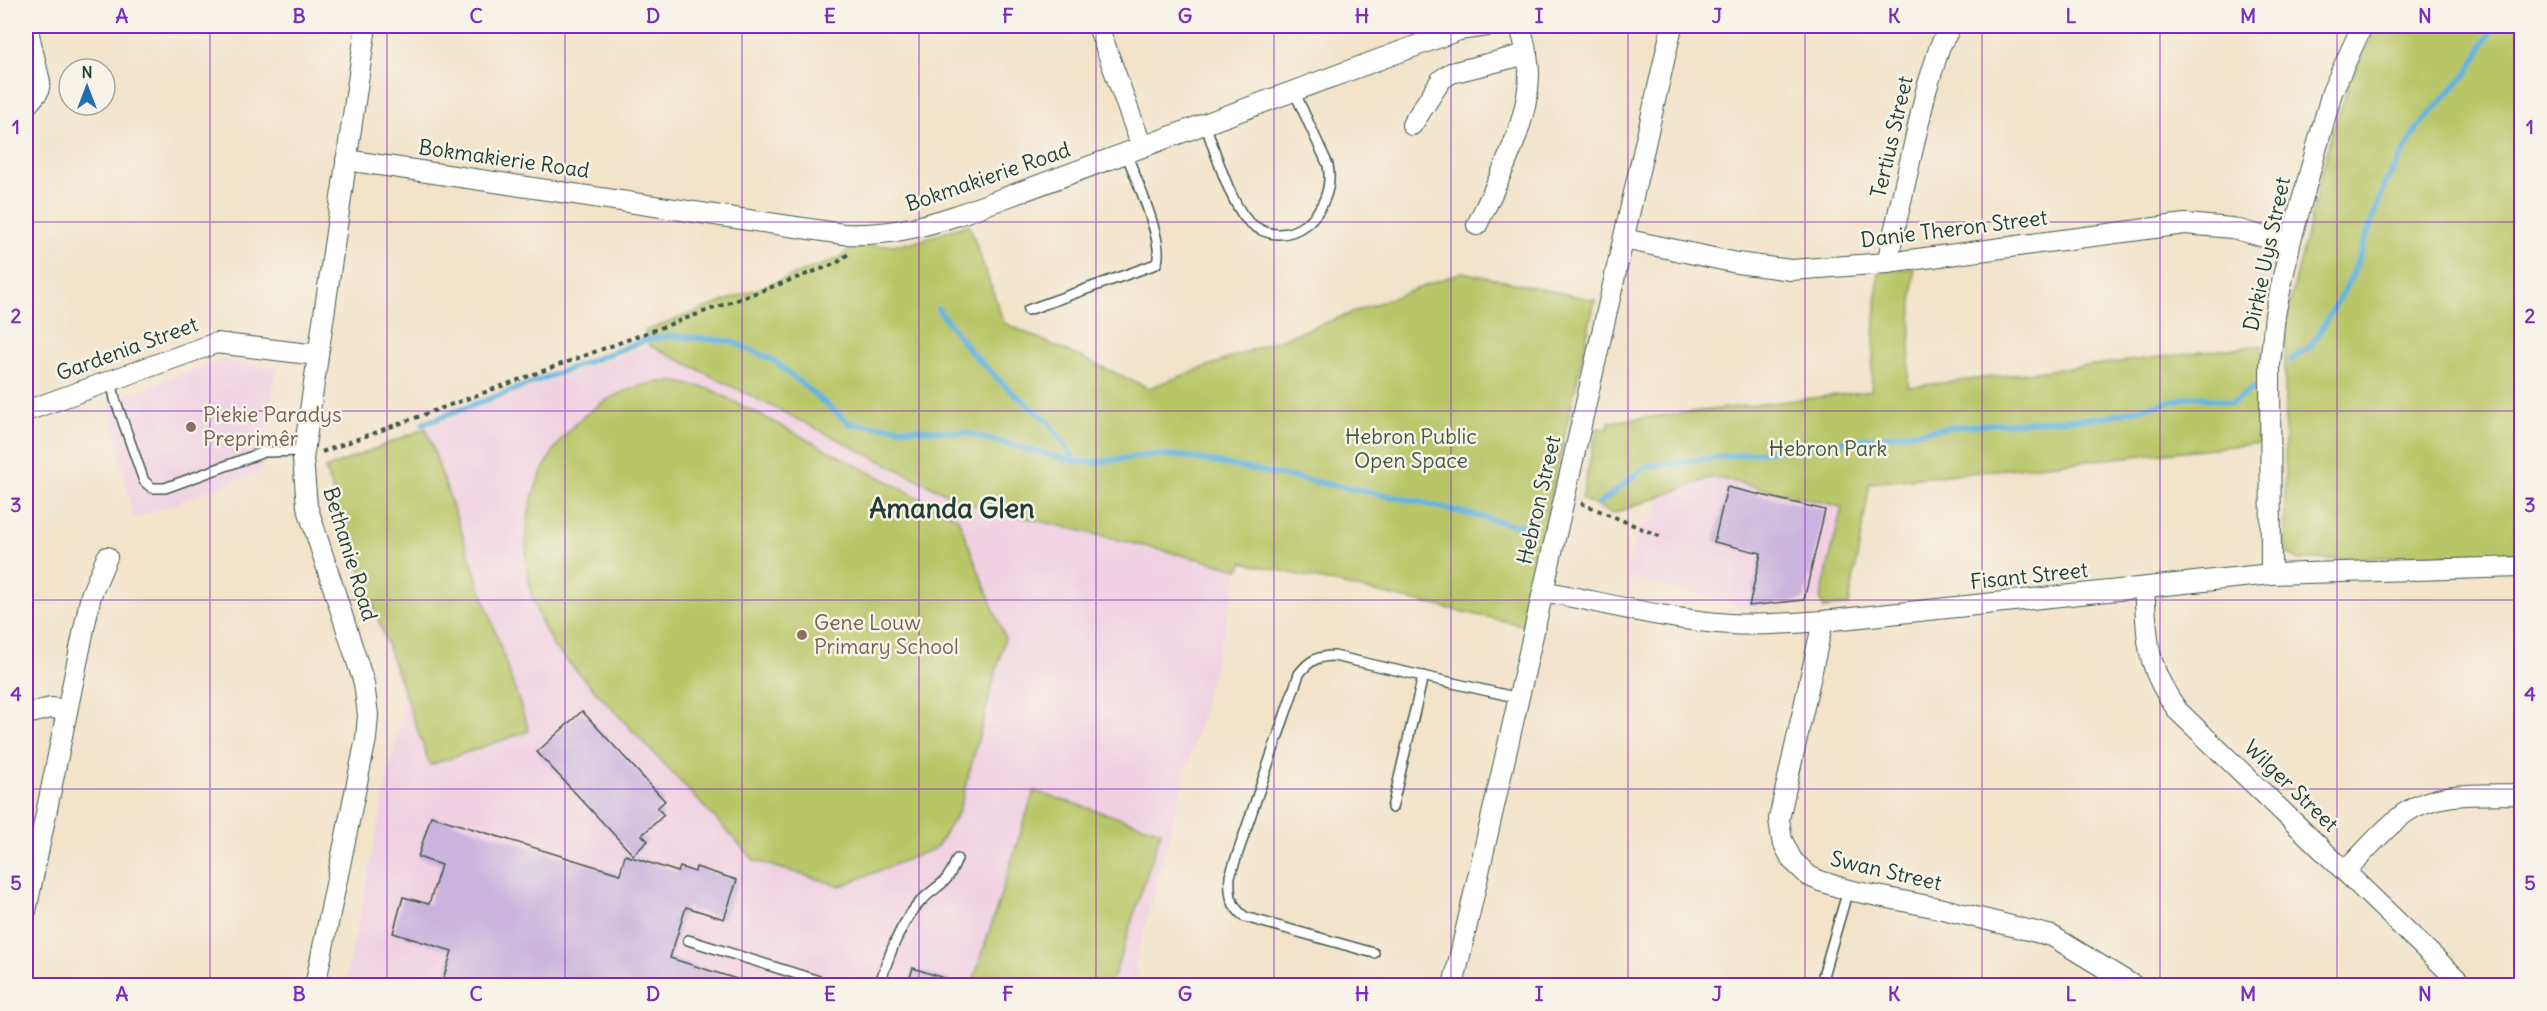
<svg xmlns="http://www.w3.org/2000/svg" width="2547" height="1011" viewBox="0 0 2547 1011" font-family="Delius,sans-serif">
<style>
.built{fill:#f1d0e2}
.green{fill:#b9c668;stroke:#6c824e;stroke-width:1.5}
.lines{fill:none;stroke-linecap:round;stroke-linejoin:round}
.stream{stroke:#63b4de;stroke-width:6}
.building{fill:#c9b4de}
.lane-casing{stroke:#3f564a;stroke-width:12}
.street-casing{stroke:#3f564a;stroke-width:22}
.path{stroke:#3f564a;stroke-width:4;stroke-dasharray:4.5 4.5;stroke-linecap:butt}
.lane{stroke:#fff;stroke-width:9}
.street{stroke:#fff;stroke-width:20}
.grid{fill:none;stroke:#7b2cbf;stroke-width:1.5;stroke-opacity:0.55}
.education-dot{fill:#8d6e63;stroke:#f7f3e8;stroke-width:2}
.labels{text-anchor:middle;stroke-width:5;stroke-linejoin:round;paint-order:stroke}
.street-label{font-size:21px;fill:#1f3d34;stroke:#f7f3e8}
.education-label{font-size:21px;fill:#785e54;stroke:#f7f3e8;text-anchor:start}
.park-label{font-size:21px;fill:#3e583e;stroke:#f7f3e8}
.district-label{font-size:27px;font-weight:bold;fill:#1f3d34;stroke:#f7f3e8}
.neatline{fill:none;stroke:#7b2cbf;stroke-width:2}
.grid-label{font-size:20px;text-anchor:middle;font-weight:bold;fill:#7b2cbf}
</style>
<rect width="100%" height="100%" fill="#f7f3e8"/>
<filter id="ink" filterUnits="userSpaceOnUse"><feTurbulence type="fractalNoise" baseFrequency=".0167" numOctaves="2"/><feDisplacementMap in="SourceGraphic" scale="12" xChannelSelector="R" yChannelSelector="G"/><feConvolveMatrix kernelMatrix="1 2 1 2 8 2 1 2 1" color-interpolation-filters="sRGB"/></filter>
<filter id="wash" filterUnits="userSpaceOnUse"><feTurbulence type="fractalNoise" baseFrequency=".008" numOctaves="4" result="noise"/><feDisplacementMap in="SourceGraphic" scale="24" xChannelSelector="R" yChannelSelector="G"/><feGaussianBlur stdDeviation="1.35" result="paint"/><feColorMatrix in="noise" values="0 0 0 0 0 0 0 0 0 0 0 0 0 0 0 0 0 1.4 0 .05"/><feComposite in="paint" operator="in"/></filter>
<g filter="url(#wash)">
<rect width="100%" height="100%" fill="#f2e3c9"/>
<g class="built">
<path d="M649,345L965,503L1240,569L1134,968L1139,970L1135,985H345L404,701L323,469L426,427Z"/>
<path d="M222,360L277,368L261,472L133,519L109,401Z"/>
<path d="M1714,477L1842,507L1820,601L1752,608L1626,577L1638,528L1655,518L1660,497Z"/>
</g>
<g class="green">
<path d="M2377,26H2521V553L2301,560L2288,554L2285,548V339L2287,315L2333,127L2350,81Z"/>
<path d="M969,224L1004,323L1149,388L1462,272L1595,300L1522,625L1242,562L1240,569L965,503L649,345L645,331L837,259L853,248L912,243Z"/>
<path d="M1914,268L1908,387L2262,345L2261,443L1870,483L1849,605L1824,608L1820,601L1842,507L1714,477L1612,514L1582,499L1597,428L1608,429L1609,422L1871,391L1878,272Z"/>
<path d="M659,382H676L710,389L958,518L1005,638L959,811L936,848L841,886L755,861L553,646C542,625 533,605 529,582C512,490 564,397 659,382Z"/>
<path d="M426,428L529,731L430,765L325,469Z"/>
<path d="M1034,791L1161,831L1111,985H972Z"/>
</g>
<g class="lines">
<g class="stream">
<path d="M938,309L970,351L1006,387L1048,421L1076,461"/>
<path d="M2291,360L2311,346L2351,279L2385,184L2418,127L2468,72L2494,26"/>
<path d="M423,424L648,339L671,336L730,341L773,360L850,424L966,433L1076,462H1098L1152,455L1182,456L1415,501L1514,525L1532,527"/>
<path d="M1599,504L1645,467L1962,426L2105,417L2194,396L2232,403L2254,387"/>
</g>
</g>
<g id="blocks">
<g class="building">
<path d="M1727,487L1825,510L1804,600L1749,606L1761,553L1714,542Z"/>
<path d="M582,711L665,801L657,808L664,815L642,835L648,841L633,855L537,752Z"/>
<path d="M431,816L620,874L625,855L678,872L680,867L695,872L696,867L737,880L724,919L686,907L670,958L746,982L745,986H441L452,951L393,933L403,897L429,904L441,865L418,857Z"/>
<path d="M913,968L956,982L955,986H907Z"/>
</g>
</g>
</g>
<g filter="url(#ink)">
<use href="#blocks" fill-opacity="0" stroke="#3f564a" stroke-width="1.5"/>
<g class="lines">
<g class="lane-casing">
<g id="lane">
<path d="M1205,124C1214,148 1231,205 1248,221C1287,257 1337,212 1328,165L1294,91"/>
<path d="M1028,310L1156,264C1167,246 1134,174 1126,153"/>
<path d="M111,379L115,399L144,481L152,488H165L264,452L304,451"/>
<path d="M1392,808L1423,676"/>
<path d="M688,940L835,986"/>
<path d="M1374,953L1245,917C1230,906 1229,893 1230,876L1299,674C1309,661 1317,656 1334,656L1519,698"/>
<path d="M879,986C889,956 899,924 921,901C940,882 946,887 957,859"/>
<path d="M1820,986L1848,890"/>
</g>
</g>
<g class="street-casing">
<g id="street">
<path d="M1098,26L1142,147"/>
<path d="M26,106L38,92L40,82L27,26"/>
<path d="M1412,125L1441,80L1451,73L1527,54"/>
<path d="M346,160L843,234C884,236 919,228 958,215L1459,30L1487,26"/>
<path d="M1477,225C1498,181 1530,120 1529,71C1528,56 1524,40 1520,26"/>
<path d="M1624,239L1737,263L1791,270L1887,263L2185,224L2232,228L2290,244"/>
<path d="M1887,263L1926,91L1940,46L1951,26"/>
<path d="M26,411L216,343L317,355"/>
<path d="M2271,574L2270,365L2275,315L2290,244L2332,92L2362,26"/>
<path d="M2144,588C2148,642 2145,666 2178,711L2464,986"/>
<path d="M1543,591C1605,603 1667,620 1730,624C1761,626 1792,623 1823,621L2271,574L2522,567"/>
<path d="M1823,621L1779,819L1782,840L1792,860L1809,876L1820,881L1848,890L1943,909L2052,936L2134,986"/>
<path d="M26,714L51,708L67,710"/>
<path d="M2345,871C2364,853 2384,828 2405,813C2438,790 2483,795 2522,794"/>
<path d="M26,911L91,595L107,557"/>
<path d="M315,986L366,739L368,715L364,683L307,506L303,459L366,26"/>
<path d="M1453,986L1672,26"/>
</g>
</g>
<g class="path">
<path d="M322,452L837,263L848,254"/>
<path d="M1581,503L1664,538"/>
</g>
<use href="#lane" class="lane"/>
<use href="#street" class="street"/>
</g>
</g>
<path class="grid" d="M210,26V986M387,26V986M565,26V986M742,26V986M919,26V986M1096,26V986M1274,26V986M1451,26V986M1628,26V986M1805,26V986M1982,26V986M2160,26V986M2337,26V986M26,222H2522M26,411H2522M26,600H2522M26,789H2522"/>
<g class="education-dot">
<circle cx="191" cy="427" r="6"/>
<circle cx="802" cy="635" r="6"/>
</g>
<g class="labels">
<g class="street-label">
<text transform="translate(1892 137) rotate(-77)" y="7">Tertius Street</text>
<text transform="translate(504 159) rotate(8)" y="7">Bokmakierie Road</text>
<text transform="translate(988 177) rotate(-19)" y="7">Bokmakierie Road</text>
<text transform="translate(1954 229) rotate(-7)" y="7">Danie Theron Street</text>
<text transform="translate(2267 254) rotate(-78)" y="7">Dirkie Uys Street</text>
<text transform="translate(127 349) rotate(-20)" y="7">Gardenia Street</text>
<text transform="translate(1539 500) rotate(-77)" y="7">Hebron Street</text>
<text transform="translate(350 554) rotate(73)" y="7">Bethanie Road</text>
<text transform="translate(2029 576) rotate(-6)" y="7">Fisant Street</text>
<text transform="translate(2291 786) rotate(44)" y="7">Wilger Street</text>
<text transform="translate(1886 871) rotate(13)" y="7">Swan Street</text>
</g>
<g class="education-label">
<text x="203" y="422">Piekie Paradys<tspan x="203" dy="24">Preprimêr</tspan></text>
<text x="814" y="630">Gene Louw<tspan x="814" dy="24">Primary School</tspan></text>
</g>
<g class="park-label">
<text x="1411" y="444">Hebron Public<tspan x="1411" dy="24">Open Space</tspan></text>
<text x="1828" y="456">Hebron Park</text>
</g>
<g class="district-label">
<text x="952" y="518">Amanda Glen</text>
</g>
</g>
<rect width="2547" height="1011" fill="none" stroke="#f7f3e8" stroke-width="66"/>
<g transform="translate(87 87)"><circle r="28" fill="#f7f3e8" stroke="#a1aaa0" stroke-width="1.5"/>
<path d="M0-4.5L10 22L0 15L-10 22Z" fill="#1f6fb2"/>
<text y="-9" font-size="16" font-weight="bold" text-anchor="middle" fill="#1f3d34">N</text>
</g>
<rect x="33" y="33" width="2481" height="945" class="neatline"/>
<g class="grid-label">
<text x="122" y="23">A</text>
<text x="299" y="23">B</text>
<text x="476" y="23">C</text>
<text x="653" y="23">D</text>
<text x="830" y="23">E</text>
<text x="1008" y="23">F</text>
<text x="1185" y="23">G</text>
<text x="1362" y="23">H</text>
<text x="1539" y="23">I</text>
<text x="1717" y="23">J</text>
<text x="1894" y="23">K</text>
<text x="2071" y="23">L</text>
<text x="2248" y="23">M</text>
<text x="2425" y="23">N</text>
<text x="16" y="134">1</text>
<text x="2530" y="134">1</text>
<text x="16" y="323">2</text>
<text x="2530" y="323">2</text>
<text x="16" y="512">3</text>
<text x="2530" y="512">3</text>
<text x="16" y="701">4</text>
<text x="2530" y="701">4</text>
<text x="16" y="890">5</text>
<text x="2530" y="890">5</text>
<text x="122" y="1001">A</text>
<text x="299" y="1001">B</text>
<text x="476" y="1001">C</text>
<text x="653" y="1001">D</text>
<text x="830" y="1001">E</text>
<text x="1008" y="1001">F</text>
<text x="1185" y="1001">G</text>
<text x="1362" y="1001">H</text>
<text x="1539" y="1001">I</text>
<text x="1717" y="1001">J</text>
<text x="1894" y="1001">K</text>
<text x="2071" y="1001">L</text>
<text x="2248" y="1001">M</text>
<text x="2425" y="1001">N</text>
</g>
</svg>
